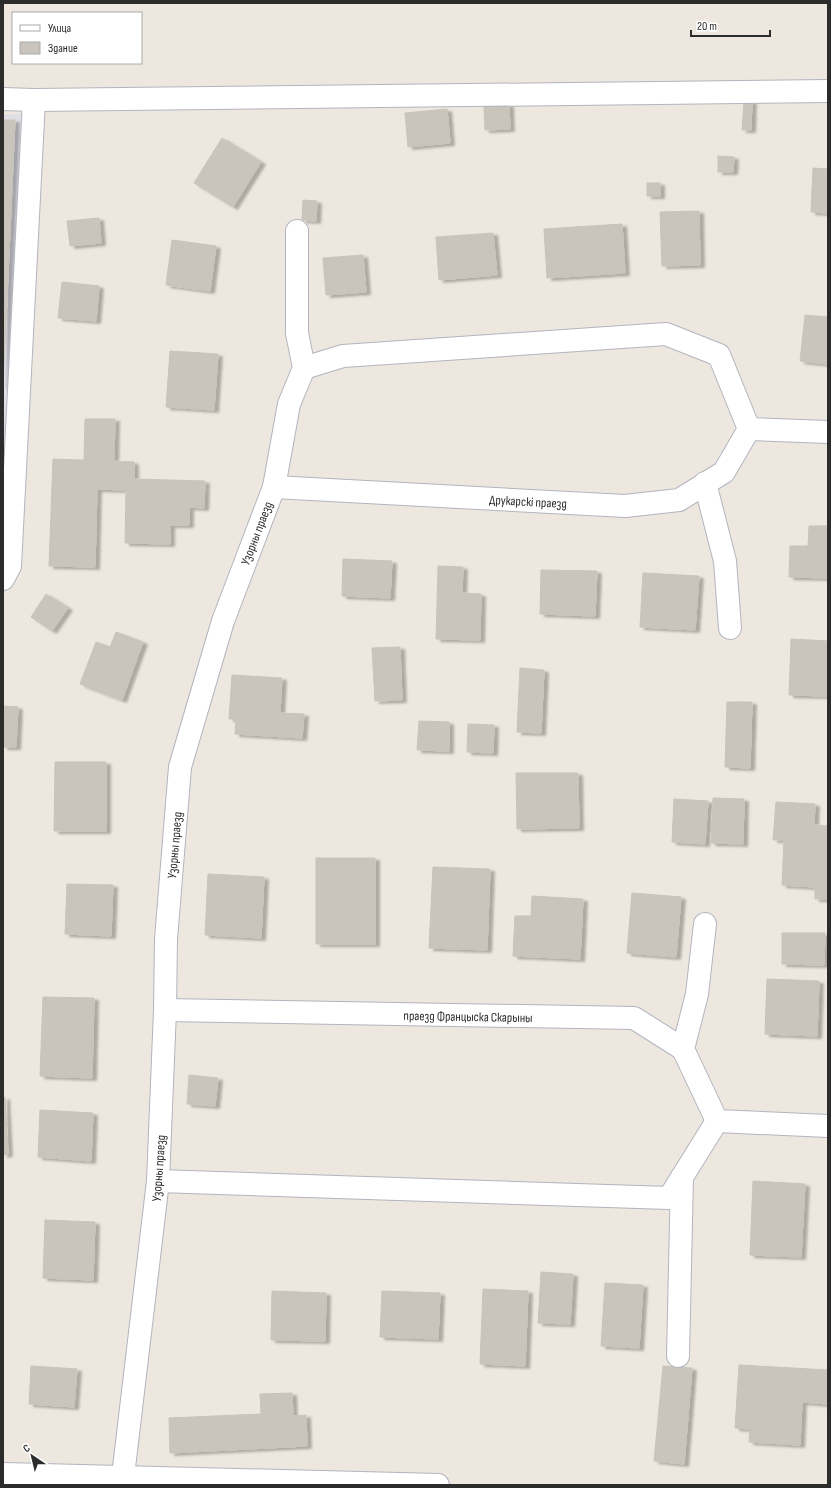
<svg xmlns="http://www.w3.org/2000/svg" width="831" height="1488" viewBox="0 0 831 1488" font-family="'Sofia Sans Condensed',sans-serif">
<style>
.industrial{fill:#e1dfe6}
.building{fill:#c9c5bd;stroke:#c9c3b9;filter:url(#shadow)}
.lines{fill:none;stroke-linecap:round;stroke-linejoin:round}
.minor-casing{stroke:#b2b5bf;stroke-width:24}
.minor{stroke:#fff;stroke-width:22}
.labels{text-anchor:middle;stroke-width:3;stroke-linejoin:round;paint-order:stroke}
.street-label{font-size:13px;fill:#2c2c2c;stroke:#fff}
</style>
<defs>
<filter id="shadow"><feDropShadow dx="4.5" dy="2.5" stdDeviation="1" flood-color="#0004"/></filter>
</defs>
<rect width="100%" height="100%" fill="#ede7df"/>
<path class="industrial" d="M26,113L3,566V115Z"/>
<g class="building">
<path d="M744,101H752L751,130H742Z"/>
<path d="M509,104L510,129L485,130L484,106Z"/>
<path d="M447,109L450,143L408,147L405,113Z"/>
<path d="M3,120H15L3,387Z"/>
<path d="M222,138L261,162L233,207L194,183Z"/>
<path d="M718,156L734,157L733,172H718Z"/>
<path d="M813,168L828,169V213L811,212Z"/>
<rect x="647" y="183" width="13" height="13"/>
<path d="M303,200L317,201L316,221L302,220Z"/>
<path d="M699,211L700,265L662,266L660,212Z"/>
<path d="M99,218L101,243L70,246L67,221Z"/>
<path d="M622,224L625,273L547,278L544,229Z"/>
<path d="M493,233L497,275L439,280L436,237Z"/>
<path d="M172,240L216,246L210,291L166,285Z"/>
<path d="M363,255L366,292L326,295L323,258Z"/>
<path d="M62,282L99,286L96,321L58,318Z"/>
<path d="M805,315L828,317V364L800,361Z"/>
<path d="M170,351L218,354L214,410L166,407Z"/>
<path d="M85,419H115L114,461L84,460Z"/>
<path d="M53,459L134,462V479L205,481L204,508L189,507V525H170V544L125,543L126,490L97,489L95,567L49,566Z"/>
<path d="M809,526H828V578L789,577L790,546H808Z"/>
<path d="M343,559L392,561L390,598L342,596Z"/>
<path d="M438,566L463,567L462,593L481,594L480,640L436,639Z"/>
<path d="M541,570L597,571L595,616L540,614Z"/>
<path d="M643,573L699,576L695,630L640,627Z"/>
<path d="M46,594L68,608L52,631L31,617Z"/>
<path d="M116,632L143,642L122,700L80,684L96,642L110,647Z"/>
<path d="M791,639L828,641V696L789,695Z"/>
<path d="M400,647L402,700L375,701L372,648Z"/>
<path d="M520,668L544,670L541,733L517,732Z"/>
<path d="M232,675L282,678L280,713L304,714L302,738L235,734L236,719H229Z"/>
<path d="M727,702H752L750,768L725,767Z"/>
<path d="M3,706L18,707L16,747H3Z"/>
<path d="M419,721L449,722V751L417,750Z"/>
<path d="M468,724L494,725L493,753L467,752Z"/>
<path d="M55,762H106V831H54Z"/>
<path d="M516,773H578L579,828L517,829Z"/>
<path d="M713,798L744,799L743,844L711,843Z"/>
<path d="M674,799L708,801L705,844L672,842Z"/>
<path d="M776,802L815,804L814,825L828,826V899H815V887L782,885L784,840H773Z"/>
<rect x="316" y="858" width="59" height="86"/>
<path d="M433,867L490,869L487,950L429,948Z"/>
<path d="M208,874L264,877L261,938L205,935Z"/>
<path d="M67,884L113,885L111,936L65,934Z"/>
<path d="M632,893L681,897L676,957L627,953Z"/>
<path d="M532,896L583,899L580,959L513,956L515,916H531Z"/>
<path d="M782,933H825L824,965L782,964Z"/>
<path d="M767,979L819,981L817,1036L765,1034Z"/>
<path d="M43,997L94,998L92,1078L40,1076Z"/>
<path d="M189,1075L218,1078L215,1106L187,1104Z"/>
<path d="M5,1097L8,1154L3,1155V1098Z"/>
<path d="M40,1110L93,1113L91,1161L38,1157Z"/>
<path d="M753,1181L805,1184L801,1257L750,1255Z"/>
<path d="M45,1220L95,1222L93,1280L43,1278Z"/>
<path d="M541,1272L573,1274L570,1324L538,1323Z"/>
<path d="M605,1283L643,1285L639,1348L601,1346Z"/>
<path d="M483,1289L528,1291L525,1366L480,1364Z"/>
<path d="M272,1291L326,1293L325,1341L271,1340Z"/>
<path d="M382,1291L440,1293L438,1339L380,1337Z"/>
<path d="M739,1365L828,1370V1404L802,1402L800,1445L749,1442L750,1429L735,1428Z"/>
<path d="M31,1366L77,1369L74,1407L29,1404Z"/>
<path d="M663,1366L692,1368L684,1464L654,1461Z"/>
<path d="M292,1393L293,1416L306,1415L307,1446L170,1453L169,1418L261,1414L260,1394Z"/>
</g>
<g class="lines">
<g class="minor-casing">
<g id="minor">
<path d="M3,99L34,100L828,91"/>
<path d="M304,368L343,356L666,334L719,355L749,429L828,432"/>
<path d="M705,483L725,561L730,628"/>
<path d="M274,487L625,506L679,500L724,472L749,429"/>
<path d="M3,579L10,566L34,100"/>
<path d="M165,1010L634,1018L683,1049L717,1121L828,1126"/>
<path d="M683,1049L697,994L705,924"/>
<path d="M158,1181L669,1198L717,1121"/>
<path d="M678,1356L682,1177"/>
<path d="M3,1474L438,1485"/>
<path d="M123,1476L158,1181L165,1010L166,939L180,767L223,621L274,487L289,404L304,368L297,333V231"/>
</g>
</g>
<use href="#minor" class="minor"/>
</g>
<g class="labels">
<g class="street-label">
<text transform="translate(528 501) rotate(3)" y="5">Друкарскі праезд</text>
<text transform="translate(256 533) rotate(-69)" y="5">Узорны праезд</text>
<text transform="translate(174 845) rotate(-85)" y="5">Узорны праезд</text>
<text transform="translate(468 1016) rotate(1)" y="5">праезд Францыска Скарыны</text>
<text transform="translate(158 1168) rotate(-86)" y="5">Узорны праезд</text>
</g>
</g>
<rect width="831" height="1488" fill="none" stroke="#2c2c2c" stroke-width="8"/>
<rect x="12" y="12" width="130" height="52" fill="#ffffff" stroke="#ababab"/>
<rect x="20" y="25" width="20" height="6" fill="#ffffff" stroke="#ababab"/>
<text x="48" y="32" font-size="12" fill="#2c2c2c">Улица</text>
<rect x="20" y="42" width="20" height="12" fill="#c9c5bd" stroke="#ababab"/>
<text x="48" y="52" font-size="12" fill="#2c2c2c">Здание</text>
<g transform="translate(32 1456) rotate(325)" stroke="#ffffff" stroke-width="3" paint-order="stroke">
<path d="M0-3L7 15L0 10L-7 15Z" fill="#2c2c2c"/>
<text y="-6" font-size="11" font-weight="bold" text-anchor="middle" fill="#2c2c2c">С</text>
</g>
<path d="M691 30v6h79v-6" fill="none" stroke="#2c2c2c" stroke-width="2"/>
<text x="697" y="30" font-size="12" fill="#2c2c2c" stroke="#ffffff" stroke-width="3" paint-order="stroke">20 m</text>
</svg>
